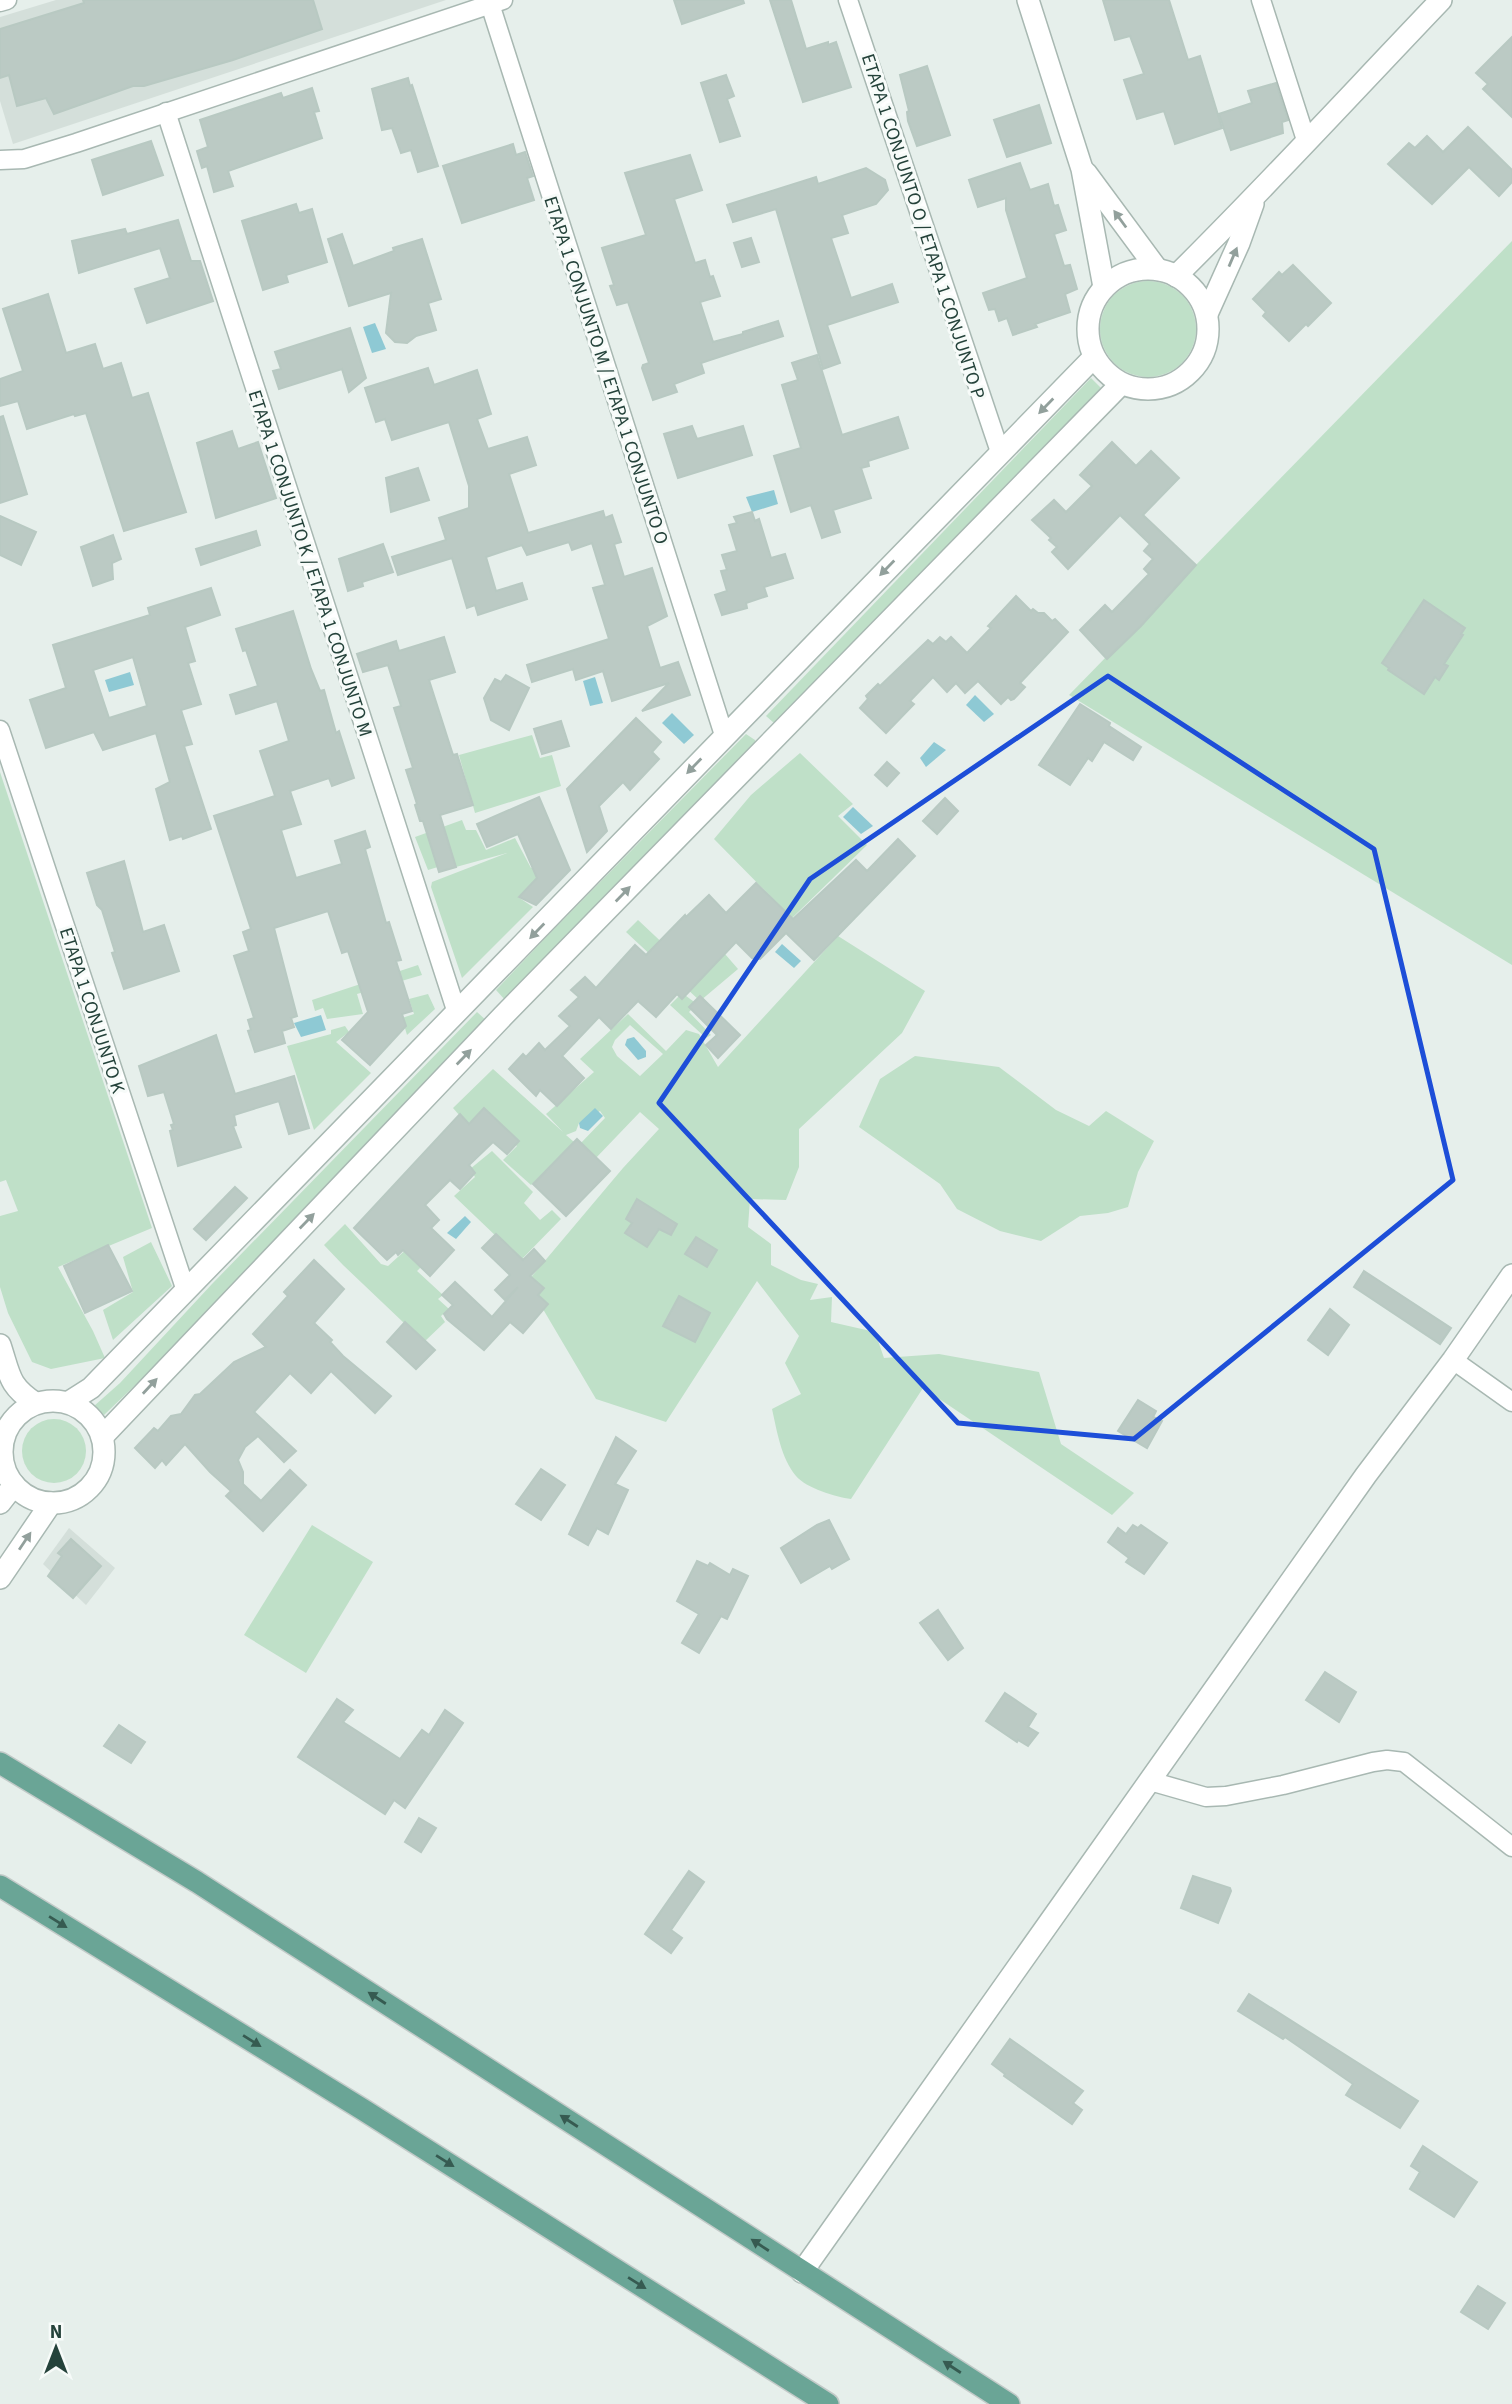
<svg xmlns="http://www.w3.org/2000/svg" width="1512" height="2404" viewBox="0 0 1512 2404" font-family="'Source Sans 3',sans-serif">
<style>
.built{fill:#d4dfda}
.green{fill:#bfe0c8;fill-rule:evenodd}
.water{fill:#8ec9d4}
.building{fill:#bbcac4;stroke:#b8c9c2;stroke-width:2;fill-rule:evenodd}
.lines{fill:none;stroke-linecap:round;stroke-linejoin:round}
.minor-casing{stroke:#a8b8b2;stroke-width:21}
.tertiary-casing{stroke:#a8b8b2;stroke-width:24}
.primary-casing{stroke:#c2cac8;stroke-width:24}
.minor{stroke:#fff;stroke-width:18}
.tertiary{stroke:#fff;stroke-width:21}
.primary{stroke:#6aa596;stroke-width:21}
.oneway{fill:#92a09c}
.oneway2{fill:#365b51}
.marked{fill:none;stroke:#1d4ed8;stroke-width:5;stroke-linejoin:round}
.labels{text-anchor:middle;stroke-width:6;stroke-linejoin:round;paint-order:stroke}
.street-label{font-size:19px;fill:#24423a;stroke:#f7fbf9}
</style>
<rect width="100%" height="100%" fill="#e6efeb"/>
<g class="built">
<path d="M56,0H446L13,144L0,101V17Z"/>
<path d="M69,1528L115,1568L86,1605L43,1564Z"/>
</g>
<g class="green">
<path d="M1512,241V965L1069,695Z"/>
<circle cx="1148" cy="329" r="48"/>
<path d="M1091,378L1101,388L774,723L766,716Z"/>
<path d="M746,734L755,740L756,745L506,1001L496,990L550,933Z"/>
<path d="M532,735L540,758L552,755L561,786L475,813L459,755Z"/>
<path d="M800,753L853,804L838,816L867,845L792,918L714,839L751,795Z"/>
<path d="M0,772L152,1228L58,1267L93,1331L105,1358L51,1369L32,1362L8,1313L0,1287V1216L18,1211L6,1180L0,1182Z"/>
<path d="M462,820L466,830H476L486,850L515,838L531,868L556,861L518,897L533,907L462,978L431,887L432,882L507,853L456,867L454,862L428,870L415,837Z"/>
<path d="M638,920L687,966L696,980L725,954L738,969L700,1001L626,932Z"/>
<path d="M838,936L925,991L902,1033L799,1129V1167L786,1200L750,1199L748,1227L771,1244V1265L801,1280L818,1284L810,1300L832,1297L831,1322L875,1332L884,1358L939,1354L1039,1372L1061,1444L1134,1493L1112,1515L923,1388L851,1499C836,1497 806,1488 796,1476C781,1458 777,1431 772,1409L801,1394L785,1363L799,1336L757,1281L666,1422L596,1399L527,1282L623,1168L659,1129L640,1112L594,1160L579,1145L605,1118L600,1111L579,1123L576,1131L566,1135L574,1142L531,1185L503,1160L517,1146L483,1112L467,1124L453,1108L493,1069L563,1132L546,1114L594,1072L580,1059L628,1014L666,1051L686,1030L699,1034L718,1067ZM630,1025L663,1054L640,1076L617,1056L612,1047L615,1040Z"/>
<path d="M418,965L422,975L357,994L363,1014L327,1019L323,1008L315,1011L312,1000Z"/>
<path d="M682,993L697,1004L689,1012L711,1035L706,1038L670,1005Z"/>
<path d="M428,994L435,1009L407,1035L402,1018L414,1014L409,999Z"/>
<path d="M477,1012L488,1022L149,1372L104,1415L94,1406L120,1383L212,1284Z"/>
<path d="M345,1026L349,1032L336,1042L371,1073L314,1130L287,1046L331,1034V1030Z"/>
<path d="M915,1056L999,1067L1056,1110L1089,1126L1106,1111L1154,1141L1138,1172L1128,1207L1108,1213L1080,1216L1041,1241L1000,1231L957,1209L940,1184L859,1127L880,1079Z"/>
<path d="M492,1151L533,1192L524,1203L540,1220L552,1210L561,1219L521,1260L454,1196L475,1177L470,1169Z"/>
<path d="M345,1224L381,1264L388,1266L409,1247L427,1261L417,1271L443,1295L438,1299L449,1309L441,1316L445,1322L424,1342L343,1265L324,1245Z"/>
<path d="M151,1242L172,1286L113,1340L103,1310L133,1292L123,1257Z"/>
<circle cx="54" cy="1451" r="32"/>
<path d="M312,1525L373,1562L306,1673L244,1635Z"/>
</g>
<g class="water">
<path d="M375,323L386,349L372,353L363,327Z"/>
<path d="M774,490L778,504L752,512L746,497Z"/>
<path d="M130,672L134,685L109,692L105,680Z"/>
<path d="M595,677L603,703L590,706L583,681Z"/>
<path d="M975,695L994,714L984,722L966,705Z"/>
<path d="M672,713L694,735L684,744L662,723Z"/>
<path d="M934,742L946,750L926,767L920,758Z"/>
<path d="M853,807L873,826L861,834L843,817Z"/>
<path d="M782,944L801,961L794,968L775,952Z"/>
<path d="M321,1015L326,1030L301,1037L294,1023Z"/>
<path d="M634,1037L646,1051V1057L638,1060L625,1045L627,1039Z"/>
<path d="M595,1108L603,1116L588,1131L580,1128L579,1123Z"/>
<path d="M465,1216L471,1222L456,1239L447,1233Z"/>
</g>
<g class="building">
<path d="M83,0H313L322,29L233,60L144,86H133L54,114L46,98L17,106L9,75L0,78V29L84,3Z"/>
<path d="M674,0H743L744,3L682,24Z"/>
<path d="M770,0H791L806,49L828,42V45L836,42L851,87L803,102Z"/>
<path d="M1103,0H1169L1188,60L1200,56L1222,128L1175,144L1164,111L1137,119L1124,80L1144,74L1130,36L1115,40Z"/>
<path d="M1512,37V117L1483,89L1488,84L1476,73Z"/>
<path d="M927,66L950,135L917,146L908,121L907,112L909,111L900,75Z"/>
<path d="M726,75L734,96L727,99L740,136L720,142L701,83Z"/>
<path d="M408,78L410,86L412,85L438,166L418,172L411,150L401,153L392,128L382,130L372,89Z"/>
<path d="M1276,83L1288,120L1282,122L1283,133L1231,150L1219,114L1252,103L1248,91Z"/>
<path d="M312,88L319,111L314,112L322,138L228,171L233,186L214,192L207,166L202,168L197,151L208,147L200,120L281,93L283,98Z"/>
<path d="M1039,105L1051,143L1007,157L994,120Z"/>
<path d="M1468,127L1512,170V182L1499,196L1469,167L1432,204L1388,164L1409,143L1415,148L1427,136L1443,152Z"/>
<path d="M151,141L163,175L103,195L92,160Z"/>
<path d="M513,144L516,155L525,152L533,176L527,178L534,200L462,223L443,166Z"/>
<path d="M690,155L702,190L674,199L695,263L705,260L710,277L713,276L720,296L700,302L713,342L743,334V332L778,321L783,336L701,363L704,373L674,384L677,392L653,400L642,368L643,365L649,363L628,302L617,305L610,286L614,285L602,248L646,235L625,173Z"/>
<path d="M1020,163L1030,190L1048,184L1054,206L1058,205L1066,230L1054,234L1064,266L1070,265L1077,289L1065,294L1070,312L1035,324L1037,327L1013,335L1007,318L999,321L995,309L989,310L983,293L1027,278L1006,210V198L978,207L969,180Z"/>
<path d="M866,168L885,180L888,190L876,204L842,215L848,233L831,238L851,298L892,284L898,302L827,325L840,363L823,369L776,209L733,222L727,205L816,177L818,184Z"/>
<path d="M296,204L299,213L312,209L327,262L286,275L288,282L263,290L242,221Z"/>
<path d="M178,220L191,261H200L213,301L147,323L135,289L170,278L160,248L79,273L72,241L125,229L127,234Z"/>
<path d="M342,234L353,266L394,251L393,248L422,239L441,299L428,303L436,330L416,336L407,343L395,342L386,333L391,293L349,306L328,239Z"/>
<path d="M751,238L759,262L742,267L734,243Z"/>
<path d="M1293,265L1331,303L1308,326L1306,324L1289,341L1263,316L1266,312L1253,299L1279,272L1282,275Z"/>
<path d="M48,294L66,353L95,344L103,369L121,363L132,398L148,393L186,512L124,531L86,413L75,416L74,414L27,429L18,401L0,406V379L23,371L3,309Z"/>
<path d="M350,328L366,378L349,392L342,369L279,389L273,371L281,369L275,352Z"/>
<path d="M817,355L842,435L898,417L908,448L868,461L869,466L861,468L871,498L833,510L840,532L822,538L811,505L791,512L774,456L801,448L782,385L798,380L792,363Z"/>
<path d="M428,368L434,385L477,370L491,414L477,419L488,449L527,437L536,465L509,474L528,533L603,511L605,518L612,515L621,542L614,544L624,577L652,568L667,616L647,626L660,668L678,662L690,695L642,711L669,683L612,701L603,671L576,680L573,669L532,682L527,665L609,639L593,588L605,585L592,543L572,550L569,542L527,555L522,545L486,557L496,591L522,583L527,599L478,615L475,605L467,608L452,558L398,575L392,557L446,540L439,518L469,508V486L449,422L392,440L385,419L376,422L365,388Z"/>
<path d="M3,416L27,494L0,503V417Z"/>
<path d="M692,426L697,439L743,426L752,455L678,478L664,434Z"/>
<path d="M232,431L238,449L258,442L276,498L216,518L197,443Z"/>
<path d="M1112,442L1136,466L1151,451L1179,478L1143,515L1196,565L1141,626L1107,659L1080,630L1105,605L1112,612L1149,574L1144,569L1153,559L1144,551L1150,544L1120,515L1068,569L1052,552L1057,547L1049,540L1051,538L1032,520L1054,500L1066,512L1092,486L1080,475Z"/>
<path d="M418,468L429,500L391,512L386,478Z"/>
<path d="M752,512L755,521L759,519L771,558L785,554L793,578L764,587L767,596L746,603L747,608L722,615L715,595L727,591L721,571L727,570L722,555L737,551L729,525L737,523L734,517Z"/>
<path d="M0,516L36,532L21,565L0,555Z"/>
<path d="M256,531L260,545L201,565L196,549Z"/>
<path d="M113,535L121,559L112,563L113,579L93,586L81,547Z"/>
<path d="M383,544L393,572L362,582L363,586L348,591L339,559Z"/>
<path d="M211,588L220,615L185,627L195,661L188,663L201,704L181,710L192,744L184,746L211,829L183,839L182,836L170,840L156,789L170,782L156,733L103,750L94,732L46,748L30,700L66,688L53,645L150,615L148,608ZM133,657L147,706L109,718L93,670Z"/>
<path d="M1016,596L1031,611L1033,609L1038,613H1044L1052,621L1055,619L1068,632L1020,683L1025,687L1014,699L1011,700L1008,697L1001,704L978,681L965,693L956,683L947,692L933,677L910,701L914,704L886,733L860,708L868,699L866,696L878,684L880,686L928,640L933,644L940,637L946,642L951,637L967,653L991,628L988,626Z"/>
<path d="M1424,600L1465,628L1461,634L1463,635L1444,664L1448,666L1439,680L1435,677L1424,694L1388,670L1389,668L1382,663Z"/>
<path d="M293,611L311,669L320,691L324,690L336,733L339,731L354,778L332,786L329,778L290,791L301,824L281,830L296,878L342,864L335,841L365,831L370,847L365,849L386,923L389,922L401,960L396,961L412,1011L402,1014L406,1026L370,1065L342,1040L368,1012L348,951L342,953L328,911L274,928L297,1016L291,1018L294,1027L282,1031L285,1043L255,1052L248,1031L251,1030L248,1020L254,1018L234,956L249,951L243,932L251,929L214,816L275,796L260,751L289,741L277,701L236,714L230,695L258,686L246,650L243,651L236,629Z"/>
<path d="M444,637L455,672L429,680L453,755L457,754L473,805L440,815L456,867L439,872L423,821H420L415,805L417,804L406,770L413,768L394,708L401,706L388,665L363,672L357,654L396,641L399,651Z"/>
<path d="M506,675L529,688L509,730L491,720L484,698L495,679L501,682Z"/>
<path d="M1080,704L1110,723L1109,726L1141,747L1133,760L1104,742L1092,761L1088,758L1070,785L1039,765Z"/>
<path d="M636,718L661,742L652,752L659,759L630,790L623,782L599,806L607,831L587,852L567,789Z"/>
<path d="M561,721L569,746L542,754L534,729Z"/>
<path d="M887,762L899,773L887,786L875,775Z"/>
<path d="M539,797L570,870L536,905L519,897L537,878L518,834L487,847L477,824Z"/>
<path d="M945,798L958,811L937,834L923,821Z"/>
<path d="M898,839L915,856L814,960L786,933L760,959L752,958L736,942L682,999L677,994L656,1017L638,1001L611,1029L599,1017L562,1056L584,1078L557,1106L540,1090L536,1096L509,1069L523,1054L526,1057L539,1043L545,1050L570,1026L559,1016L579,997L571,990L585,977L596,988L635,945L646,955L685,915L686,917L709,895L726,913L756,883L793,919L856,860L867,871Z"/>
<path d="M124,861L143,932L164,925L179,971L124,989L112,953L115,952L102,910L97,905L87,873Z"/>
<path d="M700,996L740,1035L718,1058L706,1045L717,1035L689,1007Z"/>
<path d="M216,1035L235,1094L294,1076L309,1128L289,1134L279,1101L234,1115L236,1125L233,1126L241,1147L178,1166L170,1131L173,1130L171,1125L174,1124L164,1092L148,1096L139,1066Z"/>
<path d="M484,1108L519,1141L507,1154L493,1142L469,1165L475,1173L460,1189L450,1180L425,1205L439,1220L431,1228L454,1250L430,1276L403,1250L398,1255L396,1252L387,1260L354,1228L460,1114L469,1124Z"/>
<path d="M577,1139L610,1171L566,1216L533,1184Z"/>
<path d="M235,1187L247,1198L206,1240L194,1229Z"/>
<path d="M637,1199L677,1224L671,1235L659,1229L647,1247L625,1233L632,1223L626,1219Z"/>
<path d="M496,1234L523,1260L534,1249L545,1261L530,1276L544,1288L538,1295L548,1304L523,1333L510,1322L484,1350L447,1319L444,1314L453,1305L442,1295L455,1282L492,1317L518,1287L505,1300L495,1290L510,1275L482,1248Z"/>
<path d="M696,1237L717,1250L707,1267L685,1254Z"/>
<path d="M108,1245L132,1291L85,1313L64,1266Z"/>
<path d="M314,1260L344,1289L314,1323L332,1340L330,1342L343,1356L391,1396L375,1413L331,1371L311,1393L290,1373L254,1412L296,1451L284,1462L258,1436L245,1447L238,1460L243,1472V1484L261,1501L290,1470L306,1485L263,1531L226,1496L231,1491L210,1472L185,1444L166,1465L162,1460L155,1468L135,1448L154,1428L158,1431L171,1416L181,1414L195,1395L200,1394L234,1362L266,1347L253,1334L288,1296L284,1292Z"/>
<path d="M1364,1271L1451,1328L1440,1344L1354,1287Z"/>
<path d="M679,1296L710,1313L695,1342L663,1326Z"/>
<path d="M1330,1309L1349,1325L1328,1355L1308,1340Z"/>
<path d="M405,1322L435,1350L416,1369L387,1342Z"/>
<path d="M1138,1400L1156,1411L1153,1417L1162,1421L1147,1448L1118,1431Z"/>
<path d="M616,1437L636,1451L615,1484L628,1490L608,1534L597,1528L588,1545L569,1534Z"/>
<path d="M541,1469L565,1485L541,1520L516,1504Z"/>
<path d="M829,1520L849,1559L832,1569L830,1566L801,1583L781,1548L817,1525Z"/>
<path d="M1133,1525L1138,1528L1141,1525L1167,1543L1144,1574L1126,1562L1129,1558L1108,1542L1118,1528L1126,1534Z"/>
<path d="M71,1539L101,1566L73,1598L48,1576L62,1556L58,1553Z"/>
<path d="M697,1561L708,1566L710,1563L730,1575L733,1569L748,1576L727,1619L721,1616L699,1653L682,1643L699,1614L677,1601Z"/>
<path d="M938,1610L963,1648L948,1660L920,1623Z"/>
<path d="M1325,1672L1356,1692L1339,1722L1306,1700Z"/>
<path d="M1005,1693L1036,1714L1028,1727L1038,1733L1028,1746L1018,1740L1017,1742L986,1721Z"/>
<path d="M337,1699L353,1710L343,1722L400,1759L422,1730L429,1735L445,1710L463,1723L405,1808L394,1800L385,1814L298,1757Z"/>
<path d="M119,1725L145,1742L131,1763L104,1746Z"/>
<path d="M419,1818L436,1828L421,1852L405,1842Z"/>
<path d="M689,1871L704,1882L671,1930L682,1938L671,1953L645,1934Z"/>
<path d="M1193,1876L1230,1888L1231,1891L1218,1923L1181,1908Z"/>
<path d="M1249,1994L1418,2101L1400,2128L1346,2095L1353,2084L1285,2037L1283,2039L1238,2011Z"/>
<path d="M1010,2039L1083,2091L1073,2103L1082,2110L1072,2124L1004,2076L1005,2074L992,2064Z"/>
<path d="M1423,2146L1477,2182L1454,2217L1410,2189L1420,2172L1411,2166Z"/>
<path d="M1478,2286L1505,2303L1488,2329L1461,2312Z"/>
</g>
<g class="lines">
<g class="minor-casing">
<g id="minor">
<path d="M848,0L1000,452"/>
<path d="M1261,0L1306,140"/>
<path d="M0,2L7,0"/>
<path d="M490,4L724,735"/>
<path d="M166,112L457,1013"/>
<path d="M0,160L24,159L76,143L503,0"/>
<path d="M0,730L186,1291"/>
<path d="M1453,1360L1512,1402"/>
<path d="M1150,1781L1206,1797L1226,1796L1283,1785L1373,1762L1387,1760L1404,1762L1512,1847"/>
</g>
</g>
<g class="tertiary-casing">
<g id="tertiary">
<path d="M1028,0L1082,169L1104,287"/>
<path d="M1086,173L1157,269"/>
<circle cx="1148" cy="329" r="60"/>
<path d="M1176,276C1267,186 1353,92 1441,0"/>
<path d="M1207,314L1239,243L1253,204"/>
<path d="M0,1345C10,1375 8,1385 35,1403"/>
<circle cx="53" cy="1452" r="51"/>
<path d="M69,1402L91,1388L1094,357"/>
<path d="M103,1436L503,1016L1121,384"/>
<path d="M0,1503L14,1485"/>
<path d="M0,1578L51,1503"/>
<path d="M802,2272L1366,1475L1453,1360L1512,1275"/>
</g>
</g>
<g class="primary-casing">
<g id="primary">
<path d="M0,1763L197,1882L1009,2404"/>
<path d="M0,1886L362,2109L828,2404"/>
</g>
</g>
<use href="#minor" class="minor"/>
<use href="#tertiary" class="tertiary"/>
<use href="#primary" class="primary"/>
</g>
<defs><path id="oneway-solid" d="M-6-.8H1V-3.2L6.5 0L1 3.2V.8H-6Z" transform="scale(1.75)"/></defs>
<g class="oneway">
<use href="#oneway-solid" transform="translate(1120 219) rotate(-126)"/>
<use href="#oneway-solid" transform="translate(1233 257) rotate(-67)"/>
<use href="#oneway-solid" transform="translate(1046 406) rotate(134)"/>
<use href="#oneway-solid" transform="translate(887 568) rotate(134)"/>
<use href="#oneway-solid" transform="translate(694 766) rotate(134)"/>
<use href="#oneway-solid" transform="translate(623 894) rotate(-46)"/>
<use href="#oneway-solid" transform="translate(537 931) rotate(134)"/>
<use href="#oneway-solid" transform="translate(464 1057) rotate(-46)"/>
<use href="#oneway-solid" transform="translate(307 1221) rotate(-46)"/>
<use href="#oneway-solid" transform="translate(150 1386) rotate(-47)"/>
<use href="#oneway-solid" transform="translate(25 1541) rotate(-56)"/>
</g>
<g class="oneway2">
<use href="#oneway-solid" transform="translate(58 1922) rotate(32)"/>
<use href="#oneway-solid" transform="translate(377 1998) rotate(-147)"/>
<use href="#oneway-solid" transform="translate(252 2041) rotate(32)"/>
<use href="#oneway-solid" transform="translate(569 2121) rotate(-147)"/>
<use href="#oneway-solid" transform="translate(445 2161) rotate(32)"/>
<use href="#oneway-solid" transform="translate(760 2245) rotate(-147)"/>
<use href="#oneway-solid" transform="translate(637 2283) rotate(32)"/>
<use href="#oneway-solid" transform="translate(952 2367) rotate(-147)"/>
</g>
<path class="marked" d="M1108,676L1374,849L1453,1180L1134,1439L958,1423L659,1103L810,879Z"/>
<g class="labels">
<g class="street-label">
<text transform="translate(924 226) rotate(72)" y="7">ETAPA 1 CONJUNTO O / ETAPA 1 CONJUNTO P</text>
<text transform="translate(607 370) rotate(72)" y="7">ETAPA 1 CONJUNTO M / ETAPA 1 CONJUNTO O</text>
<text transform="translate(311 563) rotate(72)" y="7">ETAPA 1 CONJUNTO K / ETAPA 1 CONJUNTO M</text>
<text transform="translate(93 1010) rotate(72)" y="7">ETAPA 1 CONJUNTO K</text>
</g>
</g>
<g transform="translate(56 2348)" stroke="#f7fbf9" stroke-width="5" paint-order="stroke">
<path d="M0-5L12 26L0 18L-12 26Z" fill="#24423a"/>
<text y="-10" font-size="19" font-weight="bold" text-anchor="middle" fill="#24423a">N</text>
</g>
</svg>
